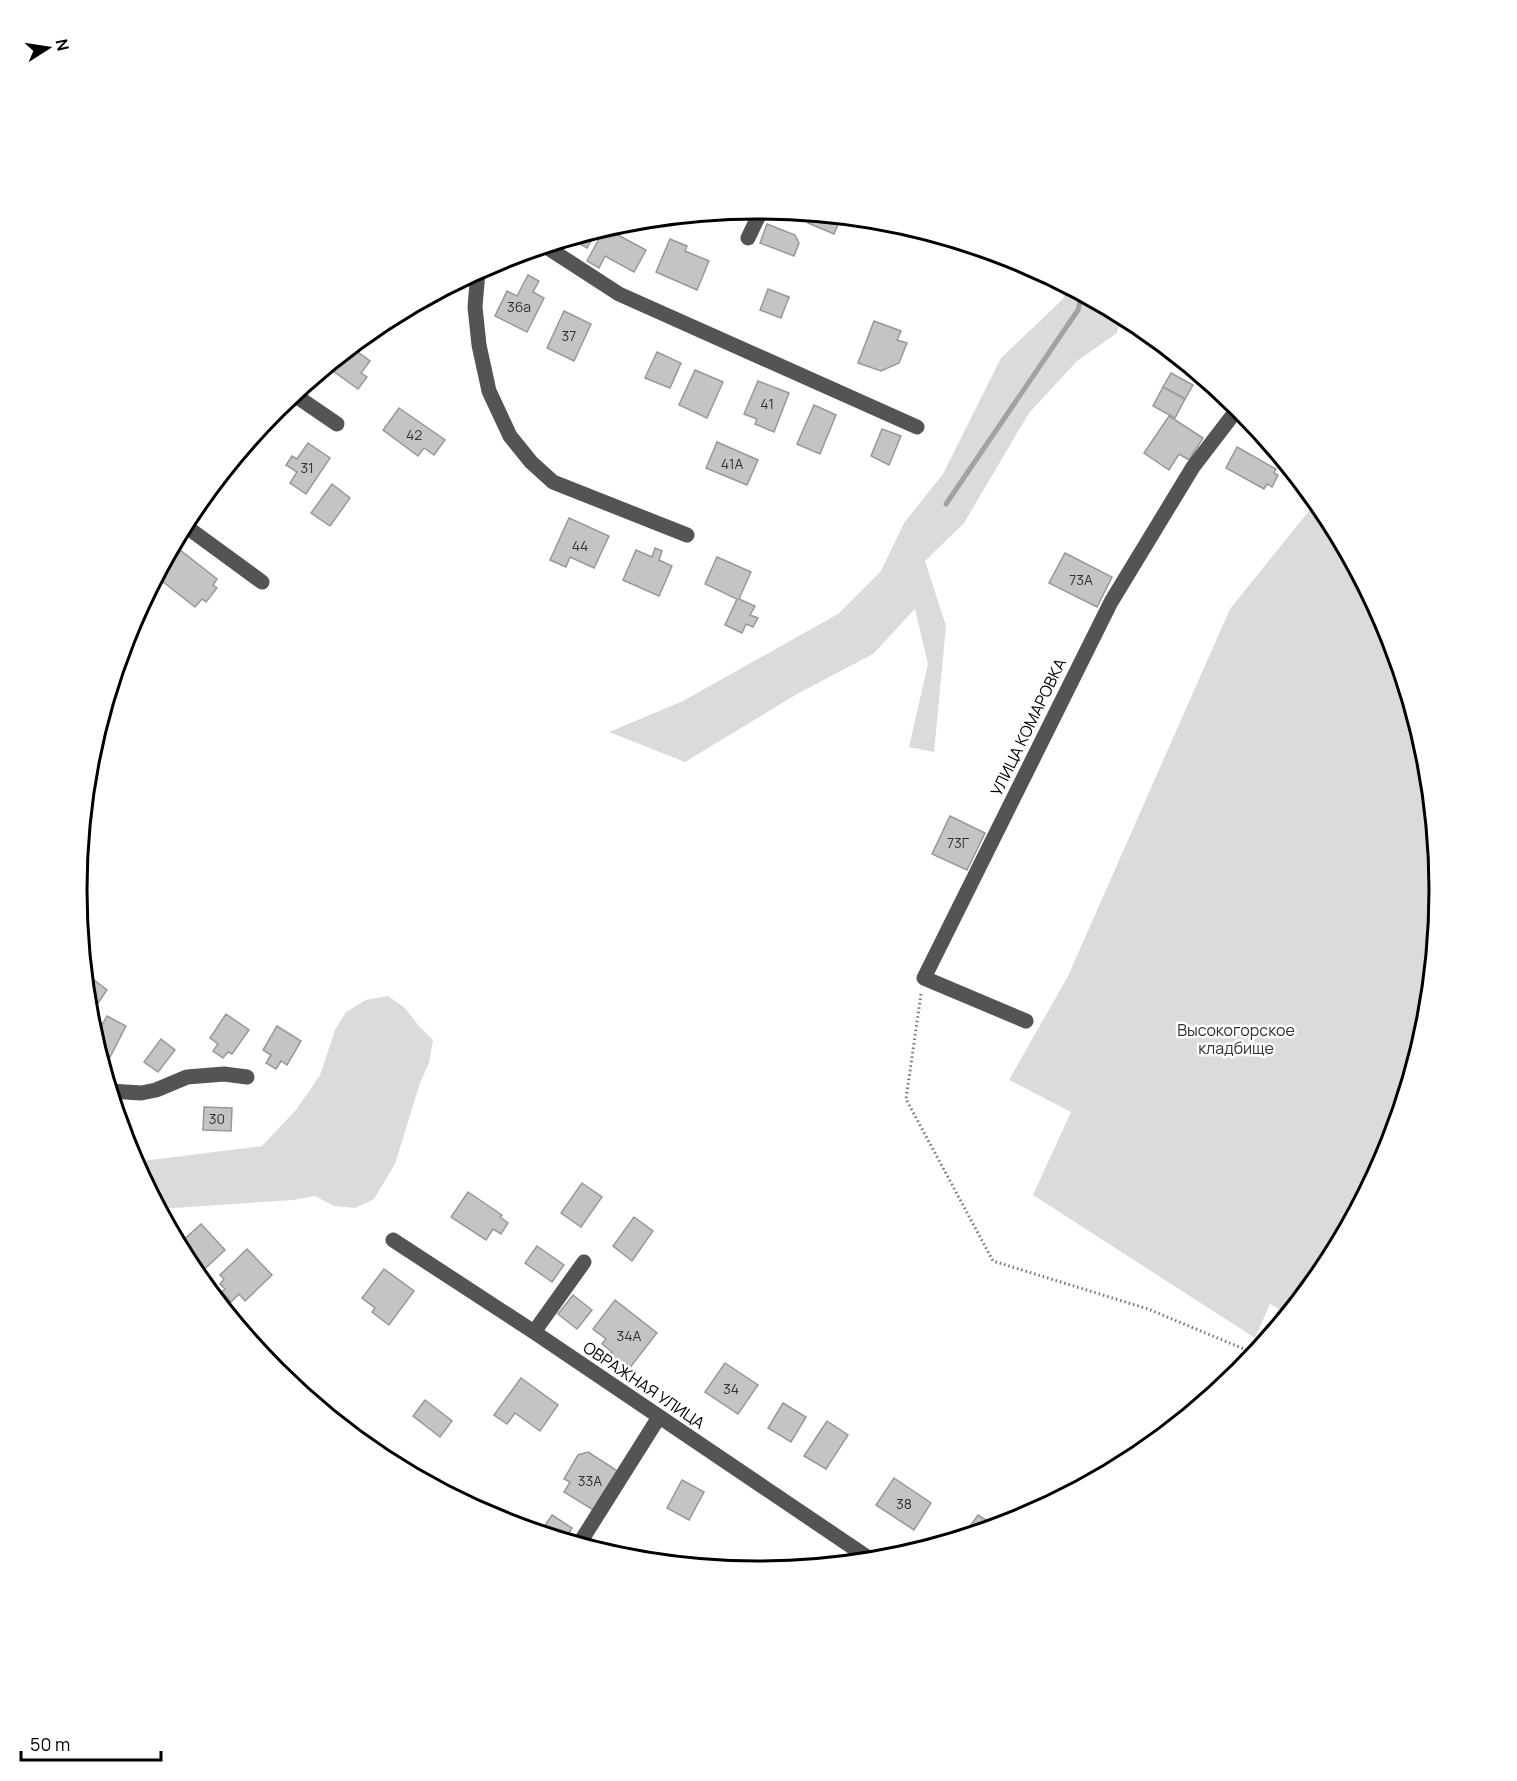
<svg xmlns="http://www.w3.org/2000/svg" width="1517" height="1781" viewBox="0 0 1517 1781" font-family="Manrope,sans-serif">
<style>
.green{fill:#dbdbdb}
.lines{fill:none;stroke-linecap:round;stroke-linejoin:round}
.stream{stroke:#a2a2a2;stroke-width:5}
.building{fill:#c4c4c4;stroke:#989898;stroke-width:1.5}
.path{stroke:#767676;stroke-width:3;stroke-dasharray:1.5 3;stroke-linecap:butt}
.minor{stroke:#545454;stroke-width:15}
.labels{text-anchor:middle;stroke-width:5;stroke-linejoin:round;paint-order:stroke}
.number-label{font-size:14px;fill:#313131}
.street-label{font-size:16px;fill:#000;stroke:#fff}
.park-label{font-size:16px;fill:#323232;stroke:#fff}
.rim{fill:none;stroke:#000;stroke-width:3}
</style>
<rect width="100%" height="100%" fill="#fff"/>
<g class="green">
<path d="M1066,285L1122,315L1117,333L1077,361L1029,413L964,523L925,561L946,626L934,752L909,747L928,664L915,609L873,654L797,694L685,762L609,732L683,701L838,614L881,571L904,523L943,474L1001,358L1063,299Z"/>
<path d="M1317,501L1326,512L1389,630L1427,758L1440,890L1427,1024L1388,1152L1325,1270L1289,1314L1270,1304L1255,1338L1033,1195L1071,1112L1009,1080L1068,976L1230,609Z"/>
<path d="M388,996L405,1008L418,1025L433,1040L429,1063L420,1083L395,1164L374,1199L355,1208L334,1206L315,1196L293,1200L159,1209L134,1162L262,1146L295,1111L308,1093L320,1075L335,1030L346,1012L366,1000Z"/>
</g>
<g class="lines">
<path class="stream" d="M946,504L1078,310L1082,294"/>
</g>
<g class="building">
<path d="M811,214L841,217L834,234L808,223Z"/>
<path d="M767,224L795,235L799,243L794,256L760,243Z"/>
<path d="M605,228L646,250L634,272L605,256L599,268L587,261Z"/>
<path d="M597,230L587,248L570,238Z"/>
<path d="M670,239L687,246L685,251L709,261L697,290L656,272Z"/>
<path d="M528,275L539,281L533,292L544,298L527,332L495,316L507,291L517,296Z"/>
<path d="M768,289L789,297L781,318L760,310Z"/>
<path d="M564,311L591,324L574,361L547,348Z"/>
<path d="M874,321L901,331L897,340L907,343L899,363L881,371L858,363Z"/>
<path d="M351,347L370,361L361,373L367,377L358,389L329,368L334,361Z"/>
<path d="M657,352L681,363L670,388L645,378Z"/>
<path d="M695,370L723,382L707,418L679,405Z"/>
<path d="M1171,373L1193,385L1185,399L1163,387Z"/>
<path d="M758,381L789,393L774,432L755,424L757,419L744,414Z"/>
<path d="M1163,387L1185,399L1175,418L1153,406Z"/>
<path d="M814,405L836,415L820,454L797,444Z"/>
<path d="M399,408L445,440L434,455L424,448L418,456L383,430Z"/>
<path d="M271,414L273,416L252,446L248,443Z"/>
<path d="M1169,416L1203,438L1189,460L1179,454L1169,470L1144,453Z"/>
<path d="M882,429L901,436L889,465L871,456Z"/>
<path d="M717,442L758,460L747,485L706,468Z"/>
<path d="M308,443L330,458L306,494L290,483L297,472L286,465L292,456L297,459Z"/>
<path d="M1237,447L1276,469L1274,473L1278,475L1272,487L1267,484L1264,489L1226,468Z"/>
<path d="M332,484L350,498L330,526L311,513Z"/>
<path d="M569,518L609,536L594,568L570,557L566,567L550,560Z"/>
<path d="M175,546L217,579L213,585L217,588L206,602L202,599L195,607L157,577Z"/>
<path d="M655,548L662,551L659,560L672,566L659,596L623,580L636,550L652,557Z"/>
<path d="M1065,553L1112,577L1097,607L1049,583Z"/>
<path d="M717,557L751,572L739,599L755,606L750,615L758,618L753,627L746,624L742,633L725,625L737,599L705,584Z"/>
<path d="M950,816L985,833L967,870L932,854Z"/>
<path d="M85,973L107,990L89,1016Z"/>
<path d="M226,1014L249,1030L232,1054L228,1052L223,1058L213,1051L218,1044L210,1038Z"/>
<path d="M107,1016L126,1026L110,1057L98,1051L94,1039Z"/>
<path d="M277,1026L301,1041L287,1065L281,1061L276,1069L266,1063L271,1055L263,1050Z"/>
<path d="M161,1039L175,1050L158,1072L144,1062Z"/>
<path d="M204,1107L232,1108L231,1131L203,1130Z"/>
<path d="M126,1113L133,1145L127,1146L117,1115Z"/>
<path d="M582,1183L602,1197L581,1227L561,1213Z"/>
<path d="M468,1192L502,1215L500,1217L508,1223L501,1234L493,1229L486,1240L451,1217Z"/>
<path d="M634,1217L653,1231L632,1261L613,1246Z"/>
<path d="M201,1224L225,1250L198,1275L190,1267L178,1245Z"/>
<path d="M537,1246L564,1265L552,1282L525,1263Z"/>
<path d="M247,1249L272,1275L245,1301L239,1294L231,1302L222,1292L225,1289L220,1284L224,1279L220,1275Z"/>
<path d="M384,1269L414,1291L389,1325L372,1312L375,1308L362,1298Z"/>
<path d="M573,1295L592,1310L577,1329L558,1314Z"/>
<path d="M615,1300L657,1333L625,1374L606,1359L612,1352L602,1344L606,1339L593,1329Z"/>
<path d="M725,1363L758,1385L738,1414L705,1392Z"/>
<path d="M521,1378L558,1405L540,1431L515,1413L507,1424L494,1415Z"/>
<path d="M425,1400L452,1421L440,1437L413,1416Z"/>
<path d="M783,1403L806,1417L791,1442L768,1428Z"/>
<path d="M827,1421L848,1435L826,1469L804,1456Z"/>
<path d="M588,1452L619,1472L595,1511L564,1492L570,1482L564,1479L578,1455Z"/>
<path d="M894,1478L931,1503L914,1530L876,1505Z"/>
<path d="M682,1480L704,1492L689,1520L667,1508Z"/>
<path d="M552,1515L572,1528L564,1541L540,1533Z"/>
<path d="M978,1515L997,1527L962,1538Z"/>
</g>
<g class="lines">
<path class="path" d="M921,994L906,1099L993,1261L1148,1309L1256,1354"/>
<g class="minor">
<path d="M748,238L762,209"/>
<path d="M545,246L619,294L917,427"/>
<path d="M478,271L475,307L479,345L489,391L510,436L531,462L553,482L687,535"/>
<path d="M293,394L337,424"/>
<path d="M184,525L262,582"/>
<path d="M1026,1021L924,978L1111,602L1193,467L1239,407"/>
<path d="M110,1091L141,1093L156,1090L187,1077L224,1074L247,1077"/>
<path d="M393,1240L534,1332L873,1561"/>
<path d="M534,1332L584,1262"/>
<path d="M581,1541L659,1417"/>
</g>
</g>
<g class="labels">
<g class="number-label">
<text x="519" y="312">36а</text>
<text x="569" y="341">37</text>
<text x="767" y="409">41</text>
<text x="414" y="440">42</text>
<text x="732" y="469">41А</text>
<text x="307" y="473">31</text>
<text x="580" y="551">44</text>
<text x="1081" y="585">73А</text>
<text x="958" y="848">73Г</text>
<text x="217" y="1124">30</text>
<text x="629" y="1341">34А</text>
<text x="731" y="1394">34</text>
<text x="590" y="1486">33А</text>
<text x="904" y="1509">38</text>
</g>
<g class="street-label">
<text transform="translate(1028 727) rotate(-64)" y="6">УЛИЦА КОМАРОВКА</text>
<text transform="translate(644 1385) rotate(34)" y="6">ОВРАЖНАЯ УЛИЦА</text>
</g>
<g class="park-label">
<text x="1236" y="1036">Высокогорское<tspan x="1236" dy="18">кладбище</tspan></text>
</g>
</g>
<path d="M0 0H1517V1781H0ZM87 890a671 671 0 1 1 1342 0a671 671 0 1 1-1342 0Z" fill="#fff" fill-rule="evenodd"/>
<path class="rim" d="M87 890a671 671 0 1 1 1342 0a671 671 0 1 1-1342 0Z"/>
<g transform="translate(48 48) rotate(78)" stroke="#ffffff" stroke-width="4.5" paint-order="stroke">
<path d="M0-4.5L10 22L0 15L-10 22Z" fill="#000000"/>
<text y="-9" font-size="16" font-weight="bold" text-anchor="middle" fill="#000000">N</text>
</g>
<path d="M21 1751v9h140v-9" fill="none" stroke="#000000" stroke-width="3"/>
<text x="30" y="1751" font-size="18" fill="#000000" stroke="#ffffff" stroke-width="4.5" paint-order="stroke">50 m</text>
</svg>
